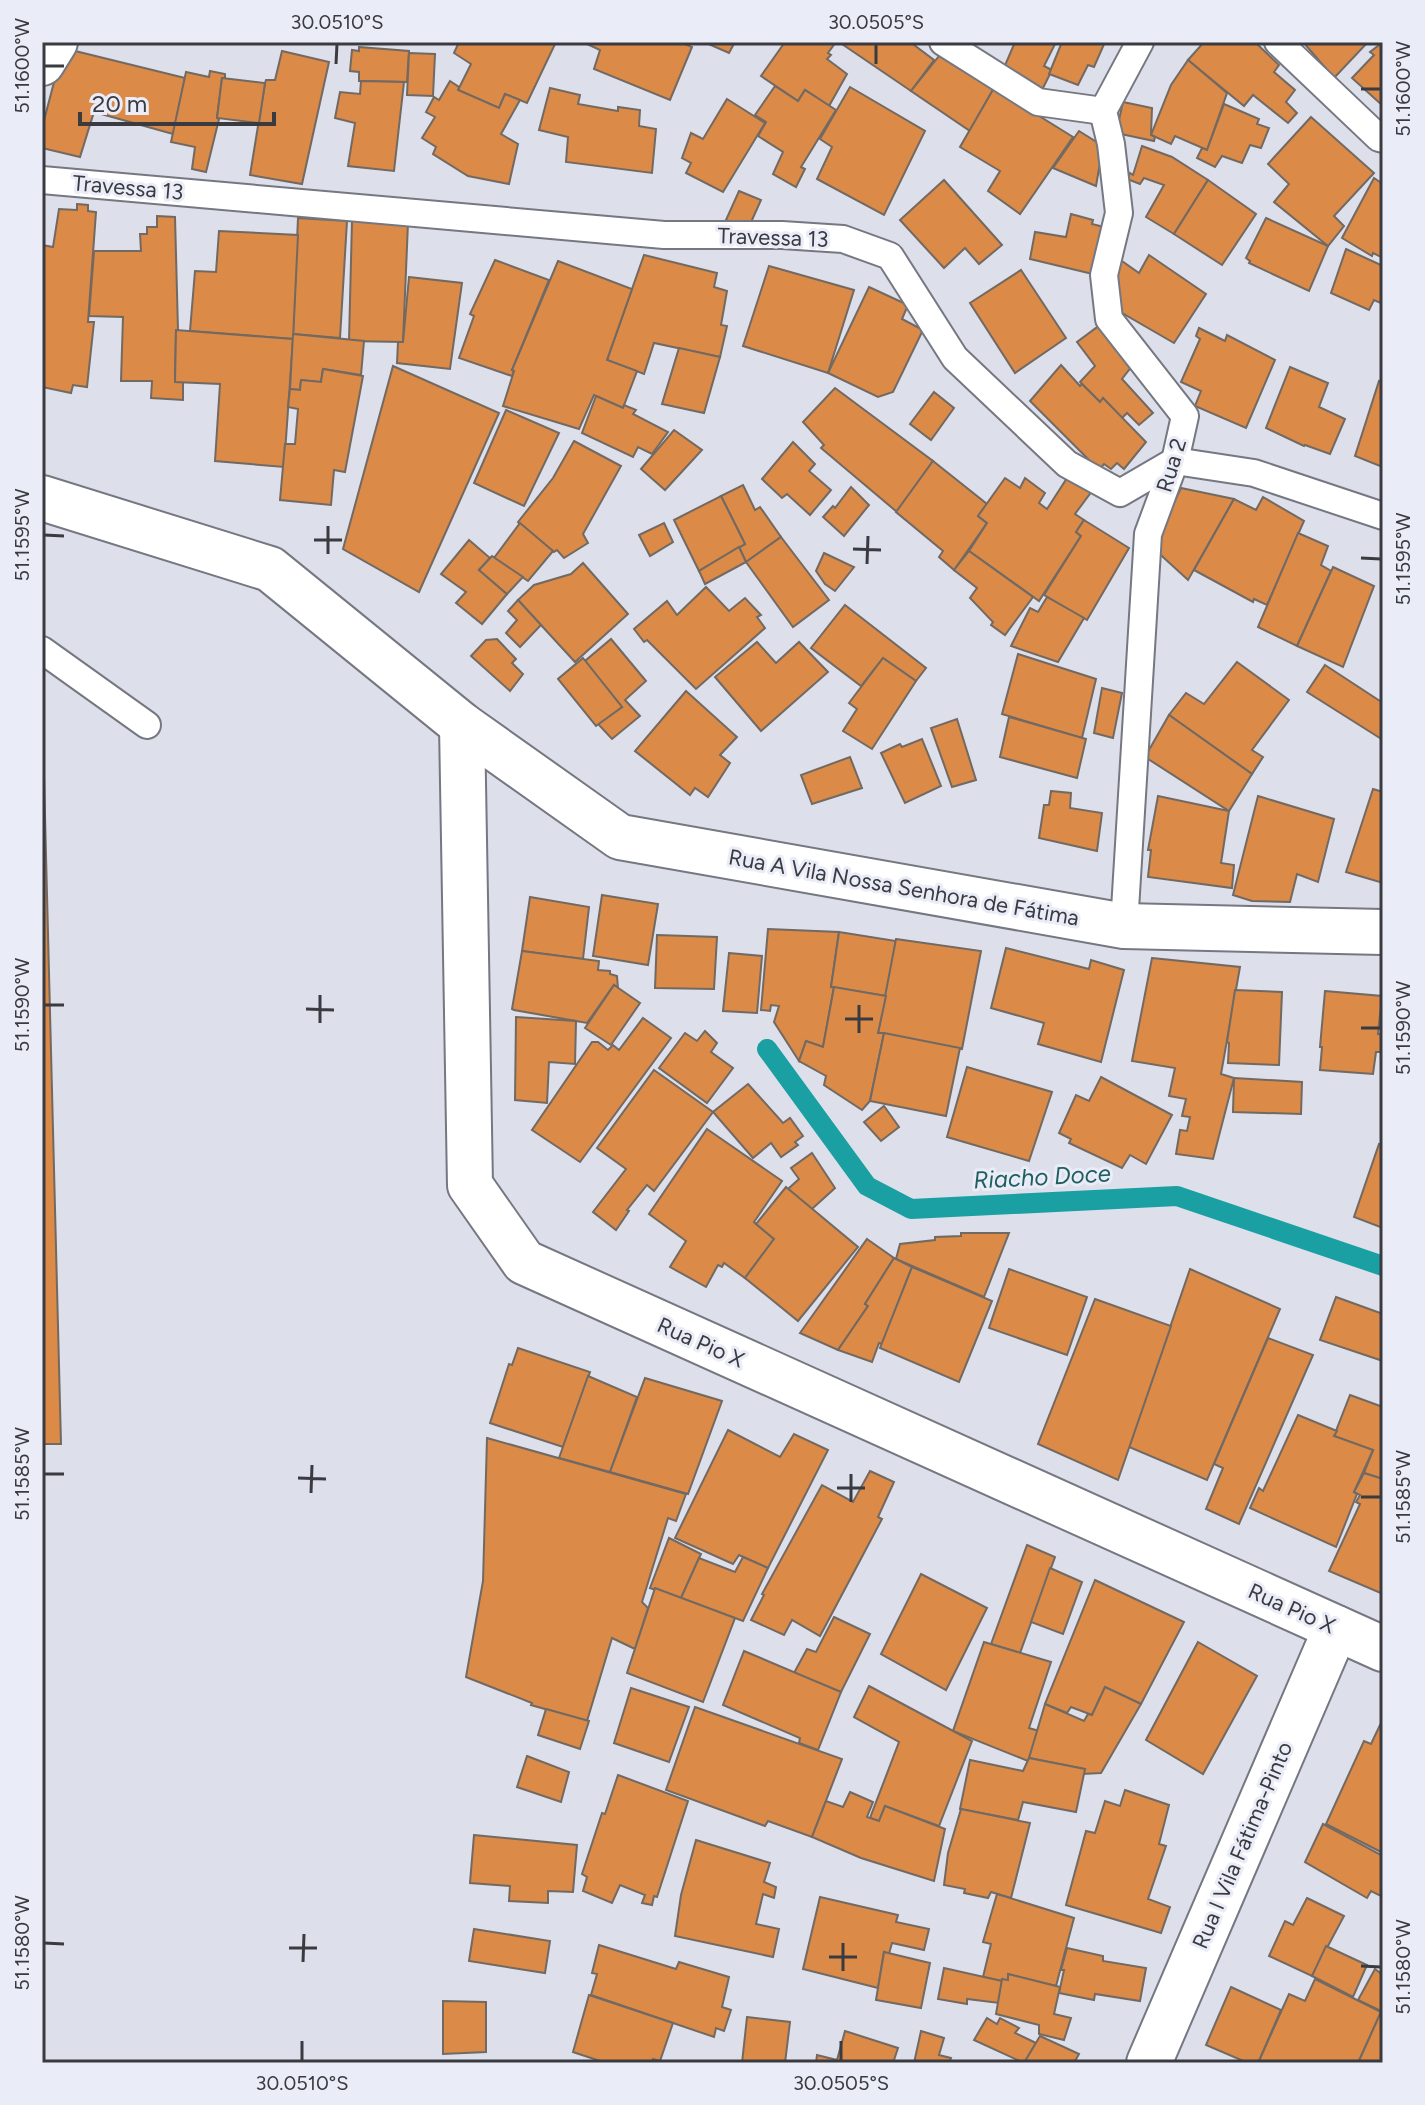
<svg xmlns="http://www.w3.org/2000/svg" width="1425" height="2105" viewBox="0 0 1425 2105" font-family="Figtree,sans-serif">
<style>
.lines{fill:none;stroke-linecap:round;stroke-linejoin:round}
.stream{stroke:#1aa0a2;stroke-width:20}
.building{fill:#db8a47;stroke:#726962;stroke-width:2}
.lane-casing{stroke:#757781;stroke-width:30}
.street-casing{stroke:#757781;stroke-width:48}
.secondary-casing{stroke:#757781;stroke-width:48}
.lane{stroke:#fff;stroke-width:26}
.street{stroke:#fff;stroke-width:44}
.secondary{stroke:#fff;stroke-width:44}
.ticks{fill:none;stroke:#3a3b40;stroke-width:3}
.labels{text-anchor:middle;stroke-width:6;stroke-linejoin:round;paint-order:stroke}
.street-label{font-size:22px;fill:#3a3b40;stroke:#eaecf7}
.water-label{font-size:24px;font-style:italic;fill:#1f5f5f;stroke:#eaecf7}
.neatline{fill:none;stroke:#3a3b40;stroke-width:3}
.ticks-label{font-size:20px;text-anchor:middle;fill:#3a3b40}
</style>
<rect width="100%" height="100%" fill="#dddfea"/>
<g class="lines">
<path class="stream" d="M767,1049L867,1186L911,1209L1177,1196L1383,1266"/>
</g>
<g class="building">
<path d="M459,42H556L527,103L505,94L499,108L458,90L471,64L454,53Z"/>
<path d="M588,42H680L692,47L670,100L594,69L600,50L587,44Z"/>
<path d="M704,42H735L729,53Z"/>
<path d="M785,42H836L828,53L831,55L827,59L847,74L829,106L805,90L798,101L761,76Z"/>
<path d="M839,42H910L934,60L911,91Z"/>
<path d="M1015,42H1056L1044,66L1052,70L1041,92L1003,70Z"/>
<path d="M1062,42H1105L1094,67L1088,65L1078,85L1049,74Z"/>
<path d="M1204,42H1255L1279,65L1274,72L1295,90L1286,102L1297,113L1288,123L1253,95L1244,106L1188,60Z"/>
<path d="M1303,42H1368L1334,78Z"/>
<path d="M1383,42V106L1352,78L1374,55L1370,52Z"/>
<path d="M359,47L409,51L407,82L359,81V72L350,71L352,50L359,51Z"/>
<path d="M63,48L185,78L173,134L94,112L80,157L42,148V128Z"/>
<path d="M282,51L329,62L302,184L250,175L265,83L266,80H275Z"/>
<path d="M943,51L994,88L970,131L911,91Z"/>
<path d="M409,53L435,54L433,96L407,95Z"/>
<path d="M1188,60L1227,93L1207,150L1175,136L1171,144L1151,135L1171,85Z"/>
<path d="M210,71L225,74V78H222L217,118L219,119L206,172L192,169L195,147L171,142L186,72L209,77Z"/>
<path d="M222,78L265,83L259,123L217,118Z"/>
<path d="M361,81L404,82L394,171L348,166L355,123L335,118L340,92L360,94Z"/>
<path d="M450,81L459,87L458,90L499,108L505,94L520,100L501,134L518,144L509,184L468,176L433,154L436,147L422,138L435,117L426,112L434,97L439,100Z"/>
<path d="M775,86L798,101L805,90L836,110L801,167L805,169L796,187L773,174L783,152L758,136L766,122L755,115Z"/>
<path d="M850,87L925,131L884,215L817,179L832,147L820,139Z"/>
<path d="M550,88L580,95L578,104L618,111V107L640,110L639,126L656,129L652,173L566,162L568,137L539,130Z"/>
<path d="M994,88L1073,137L1020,214L988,191L1000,171L960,147Z"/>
<path d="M727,99L765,123L723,192L686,173L691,163L682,158L691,133L703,139Z"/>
<path d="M1123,102L1152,108L1151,135L1155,137L1154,141L1116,133Z"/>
<path d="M1224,104L1259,119L1257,124L1269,128L1261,148L1250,145L1242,163L1222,156L1215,167L1197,158L1202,148L1207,150Z"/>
<path d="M1311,117L1374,173L1334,216L1344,226L1328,246L1274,202L1289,184L1268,164Z"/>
<path d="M1079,131L1103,146L1096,186L1053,168Z"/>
<path d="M1142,146L1172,157L1208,180L1174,234L1146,217L1164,185L1144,178L1140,184L1127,179L1130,173L1133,175Z"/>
<path d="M1374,178L1383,184V258L1373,253L1372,256L1342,238Z"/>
<path d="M944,180L1002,245L979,264L965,248L944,268L900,220Z"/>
<path d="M1208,180L1256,214L1222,265L1174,234Z"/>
<path d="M739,191L761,200L748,229L726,220Z"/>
<path d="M77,204L88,205V211L96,212L88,322H94L87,387L73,385L71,393L42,387V245L53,247L59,209L77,210Z"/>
<path d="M1071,214L1093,220L1092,224L1108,228L1101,276L1030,259L1035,232L1066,237Z"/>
<path d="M157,216L175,217L178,330H176L175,382H183V400L151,398L152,381H121L123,317L89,316L94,251H141L140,234H147V227H157Z"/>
<path d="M298,218L347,221L340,338L293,334Z"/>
<path d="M1266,218L1328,246L1309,291L1249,263L1250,261L1246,258Z"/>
<path d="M352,220L408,223L403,342L349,341Z"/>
<path d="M219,231L298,235L293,339L190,331L195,271L216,272Z"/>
<path d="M1346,249L1383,266V304L1374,300L1369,310L1331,293Z"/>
<path d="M644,255L717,273L714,287L727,291L721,325L727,326L720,357L654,343L644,374L607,360Z"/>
<path d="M1149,255L1206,294L1174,343L1110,306L1119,259L1139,273Z"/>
<path d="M495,260L549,280L512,370L514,371L512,376L459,358L474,316L470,314Z"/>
<path d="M558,261L632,289L607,360L637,371L623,408L594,395L579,429L503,406L514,371L512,370Z"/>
<path d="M769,266L854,290L828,373L743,346Z"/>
<path d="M1021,270L1066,338L1015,373L970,303Z"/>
<path d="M409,277L462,283L450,369L397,363L398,342H403Z"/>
<path d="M869,287L908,305L902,319L923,330L893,392L878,397L828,373Z"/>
<path d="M1100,325L1132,366L1122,379L1153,413L1139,425L1127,413L1122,418L1103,398L1100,402L1080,382L1095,366L1077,342Z"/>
<path d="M1199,328L1225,341L1227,335L1275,360L1246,428L1195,406L1201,391L1181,382L1200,339L1196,336Z"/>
<path d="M176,330L293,339L284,467L215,461L220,384L175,382Z"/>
<path d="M293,334L364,341L361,375L323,369L321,382L301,380L300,390L290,389Z"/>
<path d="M679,348L720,357L704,413L662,404Z"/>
<path d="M1061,365L1080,386L1082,384L1100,402L1103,398L1146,442L1124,469L1117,463L1111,469L1104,464L1099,470L1030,401Z"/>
<path d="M393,366L499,413L419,592L343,549Z"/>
<path d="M1290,367L1328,383L1319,407L1345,419L1330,454L1305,445L1304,446L1266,428Z"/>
<path d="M323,369L363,376L345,472L334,470L331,505L280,500L285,444H295L298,409L288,407L290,389L300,390L301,380L321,382Z"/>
<path d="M1379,381L1383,383V460L1380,466L1355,456Z"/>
<path d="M835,388L933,461L897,512L821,448L824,445L803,422Z"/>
<path d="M934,392L954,408L931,440L910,424Z"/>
<path d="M596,396L623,408L624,405L636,410L633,414L668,432L652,454L638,447L633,457L582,433Z"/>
<path d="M506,410L559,433L524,506L474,483Z"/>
<path d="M674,430L702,450L665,490L641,469Z"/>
<path d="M574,441L621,466L583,534L588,543L564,558L557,550L554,552L518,522L553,478Z"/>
<path d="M793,442L815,464L809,471L831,490L810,515L787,494L782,498L762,479Z"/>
<path d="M933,461L987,504L978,516L987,523L954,570L939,557L943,551L896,512Z"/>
<path d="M1069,475L1092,491L1075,514L1084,520L1076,532L1081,536L1039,601L969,551L987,523L978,516L1005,478L1020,488L1025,478L1045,493L1039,503L1047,509Z"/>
<path d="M743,485L755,510L760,507L781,537L746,562L739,547L745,544L721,496Z"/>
<path d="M851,487L869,505L844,536L823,517L833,506L835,508Z"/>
<path d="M1181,488L1234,499L1188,580L1152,547Z"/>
<path d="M721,496L745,544L699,571L674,520Z"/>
<path d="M1263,497L1304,521L1267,605L1254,599L1253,602L1194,570L1234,499L1256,510Z"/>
<path d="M1084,520L1129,548L1087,620L1044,595L1081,536L1076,532Z"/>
<path d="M520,523L553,551L528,581L494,558Z"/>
<path d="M664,523L673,542L650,556L639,535Z"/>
<path d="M1298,533L1328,546L1321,565L1331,571L1297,646L1258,627Z"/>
<path d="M781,537L829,600L793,627L746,562Z"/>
<path d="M469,540L490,558L479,570L507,594L482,624L456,603L466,592L441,574Z"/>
<path d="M739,547L746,562L705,584L699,571Z"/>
<path d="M969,551L1033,597L1005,635L991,625L993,622L970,598L977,588L954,570Z"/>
<path d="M824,553L854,567L835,591L825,584L816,571Z"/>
<path d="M492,556L523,577L507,594L479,570Z"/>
<path d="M583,563L628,614L575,662L518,600L534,585L571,574Z"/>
<path d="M1333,567L1374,586L1343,667L1297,646Z"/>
<path d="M706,587L729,611L745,598L761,615L757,617L765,628L696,689L647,640L644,642L634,629L667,601L677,615Z"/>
<path d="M1047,597L1084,618L1058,662L1011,646L1030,608L1038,612Z"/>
<path d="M518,600L541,625L520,647L506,633L517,620L508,611Z"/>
<path d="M845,605L926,668L916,681L883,658L861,686L811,648Z"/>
<path d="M497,639L516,659L512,663L523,674L510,691L471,656L486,640Z"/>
<path d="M611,639L646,681L625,700L640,716L612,739L598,724L622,707L585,661Z"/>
<path d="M757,642L776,663L799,642L828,672L761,731L715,677Z"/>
<path d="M1018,654L1096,679L1082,738L1002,714Z"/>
<path d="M583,658L622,707L596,726L558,679Z"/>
<path d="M883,658L916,681L872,749L843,731L857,709L849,703Z"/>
<path d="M1237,662L1289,700L1252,750L1263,757L1252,774L1169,715L1186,693L1204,704Z"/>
<path d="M1325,665L1383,703V740L1307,692Z"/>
<path d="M1102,688L1122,693L1113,738L1094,733Z"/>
<path d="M686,691L737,737L720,755L730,763L708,797L695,788L690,795L635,751Z"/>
<path d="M42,698L61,1444H42Z"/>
<path d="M1169,715L1252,774L1229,811L1145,757Z"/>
<path d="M1009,717L1086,739L1077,778L1000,757Z"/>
<path d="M957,719L976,780L952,787L931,728Z"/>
<path d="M922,739L941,786L905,803L881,753L900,744L902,747Z"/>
<path d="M850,757L862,788L812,804L801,775Z"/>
<path d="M1373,789L1383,792V883L1346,872Z"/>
<path d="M1051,791L1071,793L1070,808L1102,813L1097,851L1039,838L1044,805H1049Z"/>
<path d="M1158,796L1229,811L1221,863L1234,865L1232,888L1148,877L1151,850H1148Z"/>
<path d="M1258,796L1334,819L1318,882L1297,874L1290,902L1252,901L1233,895Z"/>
<path d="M602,895L658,904L648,965L593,956Z"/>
<path d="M530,897L589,907L583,959L522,951Z"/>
<path d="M768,929L839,932L831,987H834L823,1047L806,1041L799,1061L774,1022L779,1006L771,1005L770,1011L761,1010Z"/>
<path d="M839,932L896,941L886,996L831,987Z"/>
<path d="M657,935L717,937L714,989L655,988Z"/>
<path d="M896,939L981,951L962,1049L878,1033Z"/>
<path d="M1006,948L1089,969L1091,960L1124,970L1101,1062L1038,1044L1044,1023L991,1008Z"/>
<path d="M522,951L599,961L598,970L610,971V974L617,976L618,988L614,985L587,1023L514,1010L512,1009Z"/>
<path d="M729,953L762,956L757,1013L723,1011Z"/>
<path d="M1152,958L1240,967L1221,1074L1234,1078L1213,1159L1176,1154L1180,1130L1187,1131L1190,1117L1182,1116L1186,1099L1169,1096L1175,1068L1132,1061Z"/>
<path d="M614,985L640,1003L611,1045L585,1028Z"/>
<path d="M834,987L886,996L878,1033H884L870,1101L862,1110L824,1085L826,1076L799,1061L806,1041L823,1047Z"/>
<path d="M1235,990L1282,992L1279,1065L1228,1063L1229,1043L1227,1042Z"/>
<path d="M1325,991L1382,996L1378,1034L1383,1035V1052H1376L1373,1074L1320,1070L1322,1047H1320Z"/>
<path d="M516,1017L576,1021L575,1064L549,1062L547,1103L515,1100Z"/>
<path d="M643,1018L671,1038L580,1162L532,1130L592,1042H598L608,1050L613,1045L619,1050Z"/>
<path d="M705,1031L717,1043L711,1052L733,1068L707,1103L659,1068L685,1033L697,1041Z"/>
<path d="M884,1033L960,1048L946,1116L870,1101Z"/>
<path d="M967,1067L1052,1092L1029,1161L947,1137Z"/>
<path d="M654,1070L713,1112L654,1191L647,1185L627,1210L629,1211L616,1230L593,1212L626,1169L597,1148Z"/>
<path d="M1101,1077L1172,1115L1146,1164L1130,1155L1122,1168L1069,1143L1071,1139L1059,1133L1076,1095L1089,1101Z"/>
<path d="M1234,1078L1302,1082L1301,1114L1233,1112Z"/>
<path d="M748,1084L783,1123L790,1118L803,1136L795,1142L798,1145L781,1157L771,1143L753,1158L713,1112Z"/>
<path d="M884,1106L899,1127L881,1141L864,1122Z"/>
<path d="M707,1129L782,1181L754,1222L774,1239L745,1278L724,1263L722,1267L718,1265L706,1287L670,1267L686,1241L649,1214Z"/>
<path d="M1379,1144L1383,1145V1228L1354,1217Z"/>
<path d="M812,1153L835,1188L812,1209L788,1189L799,1179L791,1168Z"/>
<path d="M786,1187L858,1247L798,1321L745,1278L774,1239L756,1224Z"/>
<path d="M961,1233H1009L984,1297L896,1259L900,1244L935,1240V1237L961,1236Z"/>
<path d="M867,1239L894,1258L865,1304L868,1306L838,1350L800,1333Z"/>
<path d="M894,1258L912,1267L882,1344L879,1343L872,1362L838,1350L868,1306L865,1304Z"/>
<path d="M912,1267L992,1301L959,1382L880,1348Z"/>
<path d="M1009,1269L1087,1297L1067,1355L989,1328Z"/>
<path d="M1190,1269L1280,1309L1207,1480L1129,1447Z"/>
<path d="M1336,1297L1383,1314V1361L1320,1340Z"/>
<path d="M1095,1299L1171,1326L1118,1480L1038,1444Z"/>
<path d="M1268,1338L1313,1355L1239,1524L1206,1509L1223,1468L1214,1464Z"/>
<path d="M518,1348L590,1372L563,1447L490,1423L509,1364L512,1365Z"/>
<path d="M588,1376L637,1397L610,1472L559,1458Z"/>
<path d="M645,1378L722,1401L688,1494L610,1472Z"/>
<path d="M1350,1395L1383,1407V1479L1364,1473L1373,1450L1334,1436Z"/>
<path d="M1298,1415L1337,1431L1334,1436L1373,1450L1354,1492L1357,1494L1336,1547L1250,1508L1259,1488L1263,1491Z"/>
<path d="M728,1430L780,1457L794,1434L828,1450L768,1568L739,1555L733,1564L675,1538Z"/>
<path d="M487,1438L686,1494L676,1521L668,1518L642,1602L648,1608L635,1649L612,1638L587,1721L531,1705L532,1703L466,1677L483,1581Z"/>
<path d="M870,1471L894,1482L878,1517L882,1519L820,1636L792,1620L784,1635L751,1620L764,1595L762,1594L822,1485L853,1502Z"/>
<path d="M1364,1473L1383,1479V1594L1329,1571L1360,1504L1356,1502L1360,1495L1354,1492Z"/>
<path d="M669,1538L701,1554L681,1598L650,1588Z"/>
<path d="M1027,1545L1055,1557L1020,1653L991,1644Z"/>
<path d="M743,1557L768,1568L743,1621L681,1598L699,1558L735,1572Z"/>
<path d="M1050,1568L1082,1582L1063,1634L1031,1622Z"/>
<path d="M921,1574L987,1608L946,1690L881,1654Z"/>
<path d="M1095,1580L1184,1622L1141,1704L1105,1687L1092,1715L1071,1707L1067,1713L1045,1704Z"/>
<path d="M655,1588L735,1618L703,1702L627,1673Z"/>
<path d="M834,1617L870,1634L841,1692L794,1673L807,1649L816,1652Z"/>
<path d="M984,1642L1051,1662L1029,1728L1039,1731L1028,1761L953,1731Z"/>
<path d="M1198,1642L1257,1676L1203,1774L1146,1740Z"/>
<path d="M744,1651L841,1692L818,1750L799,1743L800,1738L723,1705Z"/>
<path d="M869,1686L972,1741L939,1826L885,1806L879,1821L870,1818L899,1742L854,1717Z"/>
<path d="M1105,1687L1141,1704L1101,1773L1083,1774L1085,1769L1029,1758L1045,1704L1084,1721L1088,1714L1092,1715Z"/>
<path d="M631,1688L689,1707L669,1762L614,1743Z"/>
<path d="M695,1707L842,1759L812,1837L768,1821L765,1826L666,1790Z"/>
<path d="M546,1709L589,1721L580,1749L538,1735Z"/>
<path d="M1380,1725L1383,1727V1853L1326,1824L1364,1741L1371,1744Z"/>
<path d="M527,1756L569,1772L561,1802L517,1787Z"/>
<path d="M1029,1758L1085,1769L1076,1812L1023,1802L1018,1820L960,1809L970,1760L1023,1771Z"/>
<path d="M618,1775L688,1801L657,1897L654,1896L652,1905L642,1903L645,1895L620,1885L612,1903L583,1891L587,1877L582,1874L602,1813L605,1814Z"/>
<path d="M1125,1790L1169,1805L1159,1844L1166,1846L1148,1899L1170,1907L1161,1933L1066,1905L1086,1831L1095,1833L1105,1801L1120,1806Z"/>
<path d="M850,1792L873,1802L867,1817L879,1821L885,1806L945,1829L934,1881L861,1858L812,1837L826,1801L843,1807Z"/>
<path d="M961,1809L1030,1823L1011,1898L991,1892L988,1898L964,1893L965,1889L944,1885L948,1853Z"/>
<path d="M1323,1824L1383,1856V1897L1371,1891L1367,1898L1305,1862Z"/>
<path d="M474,1835L577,1845L573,1892L548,1891V1903L509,1901L510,1886L470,1883Z"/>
<path d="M696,1840L770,1863L764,1882L776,1887L774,1898L763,1894L756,1924L779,1929L773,1957L675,1936L681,1895Z"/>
<path d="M997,1894L1074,1918L1056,1986L1008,1974V1980L1002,1981L983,1977L991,1944L983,1942Z"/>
<path d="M820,1897L898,1915L896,1922L929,1929L924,1950L892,1943L889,1954L884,1952L878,1988L803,1969Z"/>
<path d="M1307,1898L1344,1916L1312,1976L1269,1956L1285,1921L1293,1925Z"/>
<path d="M474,1929L550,1941L545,1973L469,1961Z"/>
<path d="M599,1945L676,1969L679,1962L729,1977L722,2007L731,2010L724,2031L716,2028L714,2037L591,1995L597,1974L592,1973Z"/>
<path d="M1326,1946L1367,1965L1353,1997L1312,1976Z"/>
<path d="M1067,1948L1103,1956V1961L1146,1968L1140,2001L1095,1994L1094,2000L1059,1993L1064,1970H1061Z"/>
<path d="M884,1952L930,1963L921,2008L876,2000Z"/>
<path d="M944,1968L1002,1981L999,2003L967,1999V2004L938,1999Z"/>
<path d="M1375,1969L1383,1975V2012L1358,2000Z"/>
<path d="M1008,1974L1060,1987L1054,2014L1071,2018L1064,2040L1039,2034V2025L996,2014L1002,1979L1008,1980Z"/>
<path d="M1315,1979L1381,2012L1358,2063H1258L1289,1994L1305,2001Z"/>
<path d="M1231,1987L1281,2010L1258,2063H1248L1206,2045Z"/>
<path d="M589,1995L673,2023L660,2061L653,2059L652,2063H606L573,2052Z"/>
<path d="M443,2001L486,2002V2052L443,2054Z"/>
<path d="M1381,2012L1383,2063H1358Z"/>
<path d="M747,2017L790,2022L785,2063H742Z"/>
<path d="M987,2018L997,2024L1000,2018L1019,2028L1015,2033L1036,2043L1024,2063L974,2040Z"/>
<path d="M845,2031L898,2048L893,2063H816L817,2055L837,2060Z"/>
<path d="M921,2031L944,2038L939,2055L951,2058L949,2063H914Z"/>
<path d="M1040,2036L1079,2054L1074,2063H1024Z"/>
</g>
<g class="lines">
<g class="lane-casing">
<g id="lane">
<path d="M943,42L1038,102L1103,111"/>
<path d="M1278,42L1379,138L1383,139"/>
<path d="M42,180L664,235H782L843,239L890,256L955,358L1067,464L1120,493L1175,461L1254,473L1383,516"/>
<path d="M42,650L147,725"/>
<path d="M1124,926L1148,534L1175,461L1185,416L1109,319L1104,275L1119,213L1111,144L1103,111L1140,42"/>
</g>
</g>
<g class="street-casing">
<g id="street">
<path d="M42,63L55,42"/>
<path d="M1149,2063L1336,1628"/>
</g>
</g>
<g class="secondary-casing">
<g id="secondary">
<path d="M42,498L270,569L462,725L620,837L1124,926L1383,932"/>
<path d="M462,725L470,1185L524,1262L1383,1649"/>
</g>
</g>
<use href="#lane" class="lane"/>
<use href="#street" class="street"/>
<use href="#secondary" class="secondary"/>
</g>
<path class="ticks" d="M336,64L337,44M876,64V44M44,66H64M1361,89H1381M44,535L64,536M314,540H342M853,549L881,550M328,554V526M1361,558L1381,559M867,564L868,536M44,1005H64M306,1009L334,1010M845,1019H873M320,1023V995M1361,1028H1381M859,1033V1005M44,1474H64M298,1478L326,1479M837,1488H865M311,1493L312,1465M1361,1497H1381M851,1502V1474M44,1943L64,1944M289,1948H317M829,1957H857M303,1962L304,1934M1361,1966L1381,1967M843,1971V1943M302,2061V2041M841,2061V2041"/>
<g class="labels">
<g class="street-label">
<text transform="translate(128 187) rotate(5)" y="8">Travessa 13</text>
<text transform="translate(773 237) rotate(2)" y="8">Travessa 13</text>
<text transform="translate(1171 465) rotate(-73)" y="8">Rua 2</text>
<text transform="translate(904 887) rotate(10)" y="8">Rua A Vila Nossa Senhora de Fátima</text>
<text transform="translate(701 1342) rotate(24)" y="8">Rua Pio X</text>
<text transform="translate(1292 1608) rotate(24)" y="8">Rua Pio X</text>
<text transform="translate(1242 1845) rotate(-67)" y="8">Rua I Vila Fátima-Pinto</text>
</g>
<g class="water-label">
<text transform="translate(1042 1177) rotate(-3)" y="8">Riacho Doce</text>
</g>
</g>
<rect width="1425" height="2105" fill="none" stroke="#eaecf7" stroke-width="88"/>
<path d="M80 112v12h194v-12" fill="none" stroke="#3a3b40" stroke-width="4"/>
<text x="92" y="112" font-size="24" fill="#3a3b40" stroke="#eaecf7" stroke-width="6" paint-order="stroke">20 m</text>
<rect x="44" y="44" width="1337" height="2017" class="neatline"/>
<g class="ticks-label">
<text x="337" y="29">30.0510°S</text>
<text x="876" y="29">30.0505°S</text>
<text transform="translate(22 66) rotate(-90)" y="7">51.1600°W</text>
<text transform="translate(1403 89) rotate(-90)" y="7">51.1600°W</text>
<text transform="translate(22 535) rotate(-90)" y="7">51.1595°W</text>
<text transform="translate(1403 559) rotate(-90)" y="7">51.1595°W</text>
<text transform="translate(22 1005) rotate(-90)" y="7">51.1590°W</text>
<text transform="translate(1403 1028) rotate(-90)" y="7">51.1590°W</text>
<text transform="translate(22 1474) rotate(-90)" y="7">51.1585°W</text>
<text transform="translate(1403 1497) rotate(-90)" y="7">51.1585°W</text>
<text transform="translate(22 1943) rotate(-90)" y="7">51.1580°W</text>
<text transform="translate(1403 1967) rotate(-90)" y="7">51.1580°W</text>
<text x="302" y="2090">30.0510°S</text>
<text x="841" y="2090">30.0505°S</text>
</g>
</svg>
